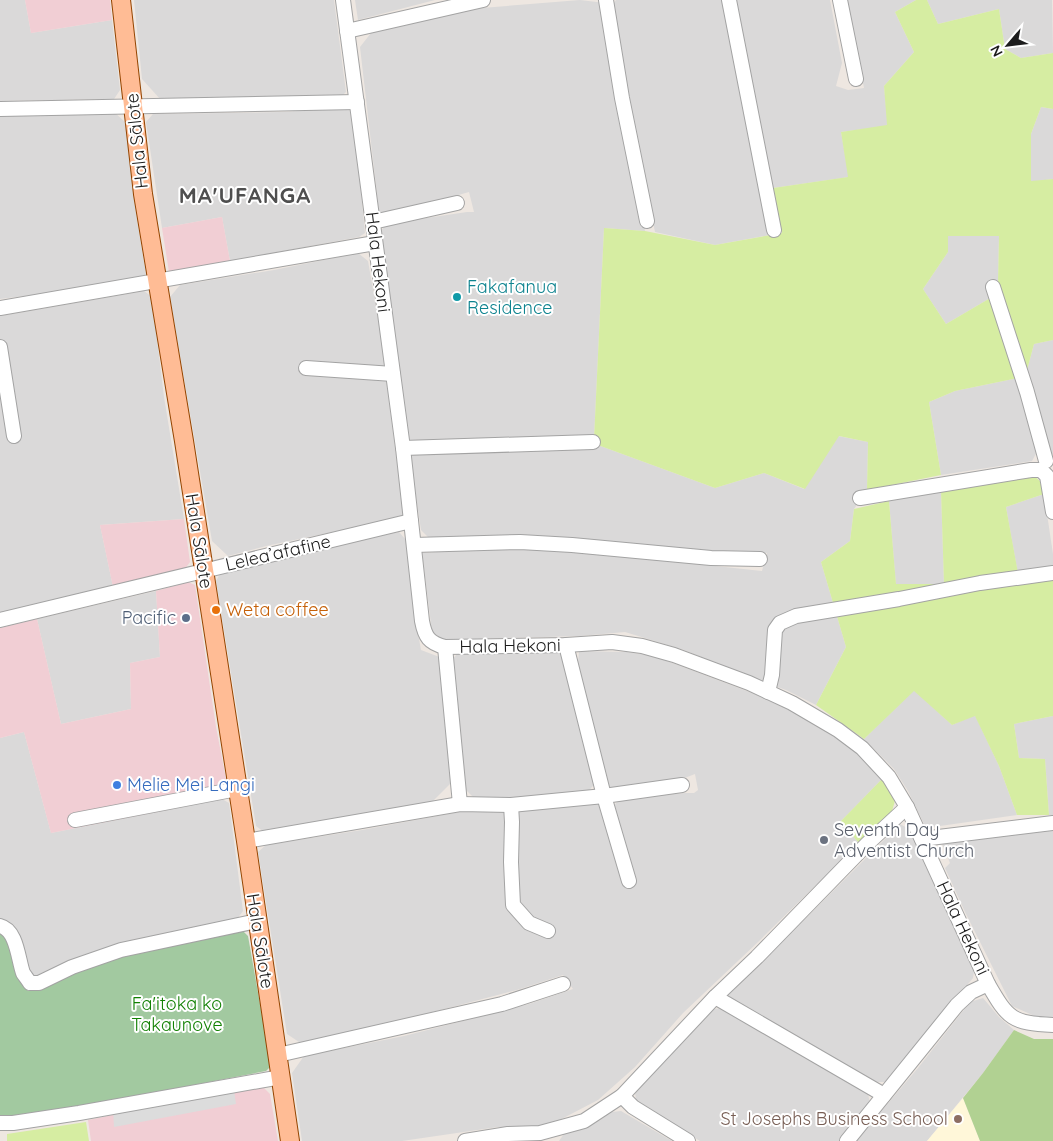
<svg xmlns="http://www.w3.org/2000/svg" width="1053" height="1141" viewBox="0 0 1053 1141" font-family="Quicksand,sans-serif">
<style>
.residential{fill:#dad9d9}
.commercial{fill:#f1ced4}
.education{fill:#fff7d9}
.grass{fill:#d6eda2}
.forest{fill:#b1d192}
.cemetery{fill:#a2c9a0}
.parking{fill:#dcdcdc}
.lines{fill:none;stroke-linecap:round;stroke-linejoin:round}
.minor-casing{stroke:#a3a3a3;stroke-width:16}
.major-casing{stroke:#944500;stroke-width:20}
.minor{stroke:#fff;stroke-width:14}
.major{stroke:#ffbc95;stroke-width:18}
.culture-dot{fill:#0f9aa8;stroke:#fff;stroke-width:2}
.food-dot{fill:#e8710a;stroke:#fff;stroke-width:2}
.service-dot{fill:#5c6f8a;stroke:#fff;stroke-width:2}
.shop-dot{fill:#3f7fe0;stroke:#fff;stroke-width:2}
.worship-dot{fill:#6b7280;stroke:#fff;stroke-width:2}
.education-dot{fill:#8d6e63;stroke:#fff;stroke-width:2}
.labels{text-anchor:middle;stroke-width:4;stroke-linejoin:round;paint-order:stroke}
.street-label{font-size:18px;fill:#1c1c1c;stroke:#fff}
.culture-label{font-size:18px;fill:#0d838f;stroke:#fff;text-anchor:start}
.food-label{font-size:18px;fill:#c56008;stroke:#fff;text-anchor:start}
.service-label{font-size:18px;fill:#4e5e75;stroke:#fff;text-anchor:end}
.shop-label{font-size:18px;fill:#366cbe;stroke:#fff;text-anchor:start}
.worship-label{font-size:18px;fill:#5b616d;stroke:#fff;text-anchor:start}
.park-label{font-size:18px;fill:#128103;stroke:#fff}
.education-label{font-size:18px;fill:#785e54;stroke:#fff;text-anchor:end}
.district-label{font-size:22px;font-weight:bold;letter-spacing:1px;fill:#4f4f4f;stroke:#fff}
</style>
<rect width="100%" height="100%" fill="#eee7e1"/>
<g class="residential">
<path d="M0,0H25L31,33L112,20L120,90L114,99L0,101Z"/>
<path d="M134,0H334L346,92L342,96L161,100L142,79Z"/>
<path d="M355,0H435L358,20Z"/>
<path d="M580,0L605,3L634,182L645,231L604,228L594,439L413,444L406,435L381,231L386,224L467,212H474L469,192L385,216L379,212L360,47L371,33L469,9Z"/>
<path d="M616,0H722L755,155L770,235L715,245L655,232L631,112L612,6Z"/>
<path d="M735,0H830L842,63L836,86L848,90L864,88L847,0H916L895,12L914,52L884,86L888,126L841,132L849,177L773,188Z"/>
<path d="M927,0H1052L1053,53L1021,58L1005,49L999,9L938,24Z"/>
<path d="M1041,107L1053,109V179L1031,182V134Z"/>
<path d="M348,108L350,111L359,171L365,233L359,237L230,261L222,217L162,228L146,122L153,114L281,112Z"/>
<path d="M114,112L125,122L135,207L146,274L141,278L72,290L0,299V115Z"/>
<path d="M947,236H999L998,282L989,286L992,297L946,324L923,289L948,252Z"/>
<path d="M358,253L368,261L380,330L404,517L266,546L228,556L212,541L170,297L180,285L274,270Z"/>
<path d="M144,291L152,297L164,397L184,519L100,525L113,587L0,613V316Z"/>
<path d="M1053,340V455L1046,449L1026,374L1034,344Z"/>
<path d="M1018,378L1038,450L1032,461L941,475L929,402L955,391Z"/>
<path d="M838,436L868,442L867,490L854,509L850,541L821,562L846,647L816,705L786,690L755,679L684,650L625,632L580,636L443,640L432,632L422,553L511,547L603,554L762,571L767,553L719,554L430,539L421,530L410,457L414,452L595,444L715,488L764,473L804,489Z"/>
<path d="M941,491L944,584L896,585L889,501Z"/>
<path d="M1044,494L1053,554V569L1018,574L1006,507Z"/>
<path d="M399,532L406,540L414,610L421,650L442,658L453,781L433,801L363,815L264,832L256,826L216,581L221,572L321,548Z"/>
<path d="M156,591L160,657L130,663L131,709L61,724L37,619Z"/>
<path d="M557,651L564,655L596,782L587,793L508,798L475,799L463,787L452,660L457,654Z"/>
<path d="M579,651L627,652L654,656L752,693L792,710L820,726L855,750L883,778L840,822L859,843L757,943L683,1013L635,1067L598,1100L548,1126L498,1127L402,1141H302L292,1073L304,1056L404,1036L529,1004L573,989L563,975L517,990L395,1022L302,1044L287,1034L258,852L266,845L362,830L459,812L518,810L595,801L600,804L628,889L637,881L618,822L614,806L619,799L685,793H694L698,790L695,774L674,782L610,789L580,676L578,663Z"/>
<path d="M914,690L952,725L975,715L999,766L1017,815L926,828L908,791L894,769L864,739Z"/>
<path d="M1053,716V815H1049L1045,759L1019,758L1014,724Z"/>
<path d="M24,732L51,833L222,799L229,803L243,911L237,919L132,940L69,962L39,978L27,973L16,933L4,920H0V738Z"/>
<path d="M900,824L909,829L975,965L973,978L888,1082H877L838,1061L729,1000L728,993L806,918Z"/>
<path d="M1053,830V1018H1039L1012,1006L965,912L945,868L950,863L942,844Z"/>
<path d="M983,998L999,1017L1014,1030L983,1073L927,1141H856L918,1068L970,1002Z"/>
<path d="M724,1008L868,1094L870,1103L840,1141H700L636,1101L635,1092L712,1009Z"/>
<path d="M621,1111L672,1141H559L566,1131L600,1120L612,1112Z"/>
</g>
<g class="commercial">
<path d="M25,0H110L112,20L31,33Z"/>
<path d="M222,217L230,261L169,272L162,228Z"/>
<path d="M184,519L190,562L183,571L113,587L100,525Z"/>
<path d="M188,582L195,585L216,727L226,779L219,786L190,792L192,805L51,833L24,732L0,738V628L37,619L61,724L131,709L130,663L160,657L156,591Z"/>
<path d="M263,1087L270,1094L278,1141H91L88,1120L239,1090Z"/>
</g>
<path class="education" d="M963,1098L980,1141H927Z"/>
<g class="grass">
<path d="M916,0H927L938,24L999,9L1005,49L1021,58L1053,53V109L1041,107L1031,134V181L1053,179V340L1034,344L1026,374L998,282L999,236H948V252L923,289L946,324L992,297L1018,378L955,391L929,402L941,475L867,490L868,442L839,436L805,489L764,473L715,488L595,444L594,439L604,228L645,231L715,245L782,233L773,188L848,177L841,132L887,125L884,86L914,52L895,12Z"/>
<path d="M1034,476L1040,481L1044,494L1006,507L1018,573L1053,569V716L1014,724L1019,758L1045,759L1049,815H1017L999,766L975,716L952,725L914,691L864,739L816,705L846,647L821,562L850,541L854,509L889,501L896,584H944L941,491Z"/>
<path d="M883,778L895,801L892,811L859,843L840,822Z"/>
<path d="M86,1122L89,1141H7V1134Z"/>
</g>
<path class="forest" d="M1014,1030L1034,1039H1053V1141H980L963,1098L983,1073Z"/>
<path class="cemetery" d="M241,929L248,936L271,1066L266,1071L111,1101L16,1115L0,1116V930L8,937L23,983L28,991L95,964L158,945Z"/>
<path class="parking" d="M234,1090L236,1104L114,1127L113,1110Z"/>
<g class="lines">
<g class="minor-casing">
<g id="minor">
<path d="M343,0L403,448L422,621C425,637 429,643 445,647L566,645L612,642L642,646L674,655L749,683L792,703L838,730L862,748L889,777L907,807L988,984C1008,1019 1012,1023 1053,1025"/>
<path d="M606,0L622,98L647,221"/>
<path d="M729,0L774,230"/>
<path d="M840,0L856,79"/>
<path d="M347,31L483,0"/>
<path d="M0,109L357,102"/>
<path d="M373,222L457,203"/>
<path d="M993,287L1027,392L1046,461"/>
<path d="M0,308L375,243"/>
<path d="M0,347L14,436"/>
<path d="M306,368L393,374"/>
<path d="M403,448L593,442"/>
<path d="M860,498L1031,470H1041L1047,476L1053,512"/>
<path d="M414,545L520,542L572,545L711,558L760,559"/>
<path d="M0,620L411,521"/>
<path d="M566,645L604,796L629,881"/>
<path d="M445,647L460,804"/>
<path d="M768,692L772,675L775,630L780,623L796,616L899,599L980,583L1053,573"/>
<path d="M511,805L512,822L511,862L513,905L529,923L548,931"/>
<path d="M75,820L237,789"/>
<path d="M922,839L1053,823"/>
<path d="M246,841L460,804L511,805L604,796L682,785"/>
<path d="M0,926C17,930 18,959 23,973C25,976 28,980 30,983H39L72,967L121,950L257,921"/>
<path d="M715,997L884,1095"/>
<path d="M278,1055L502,1004L563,984"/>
<path d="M622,1096L633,1107L688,1141"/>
<path d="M0,1123H13L79,1113L281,1077"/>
<path d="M465,1141L508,1134L540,1133L584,1121L622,1096L715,997L757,957L867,844L907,807"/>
<path d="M847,1141L957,1005L971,992L988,984"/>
</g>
</g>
<g class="major-casing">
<path id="major" d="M121,0L143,194L184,441L246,841L290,1141"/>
</g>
<use href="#minor" class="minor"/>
<use href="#major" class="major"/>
</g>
<circle class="culture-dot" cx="457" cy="297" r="5"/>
<circle class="food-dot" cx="216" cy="610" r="5"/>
<circle class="service-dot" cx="186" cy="618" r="5"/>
<circle class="shop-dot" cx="117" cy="785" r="5"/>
<circle class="worship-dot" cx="824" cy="840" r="5"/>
<circle class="education-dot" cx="958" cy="1119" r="5"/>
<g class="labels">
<g class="street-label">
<text transform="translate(137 141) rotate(-96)" y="6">Hala Sālote</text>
<text transform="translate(378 262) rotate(83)" y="6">Hala Hekoni</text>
<text transform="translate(199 541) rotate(81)" y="6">Hala Sālote</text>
<text transform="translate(278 553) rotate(-13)" y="6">Lelea’afafine</text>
<text transform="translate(510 646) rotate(-1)" y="6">Hala Hekoni</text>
<text transform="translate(963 928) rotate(65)" y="6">Hala Hekoni</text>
<text transform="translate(260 941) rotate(81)" y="6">Hala Sālote</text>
</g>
<g class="culture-label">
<text x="467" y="293">Fakafanua<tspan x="467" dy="21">Residence</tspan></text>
</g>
<g class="food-label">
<text x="226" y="616">Weta coffee</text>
</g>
<g class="service-label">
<text x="176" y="624">Pacific</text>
</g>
<g class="shop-label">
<text x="127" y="791">Melie Mei Langi</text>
</g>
<g class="worship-label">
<text x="834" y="836">Seventh Day<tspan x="834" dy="21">Adventist Church</tspan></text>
</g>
<g class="park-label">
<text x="177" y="1010">Fa'itoka ko<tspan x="177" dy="21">Takaunove</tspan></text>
</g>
<g class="education-label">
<text x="948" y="1125">St Josephs Business School</text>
</g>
<g class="district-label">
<text x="245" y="203">MA'UFANGA</text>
</g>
</g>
<g transform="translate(1008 45) rotate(242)" stroke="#ffffff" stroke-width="4" paint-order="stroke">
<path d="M0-4L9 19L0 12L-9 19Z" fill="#1c1c1c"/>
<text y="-8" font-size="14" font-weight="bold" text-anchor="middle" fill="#1c1c1c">N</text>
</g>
</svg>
